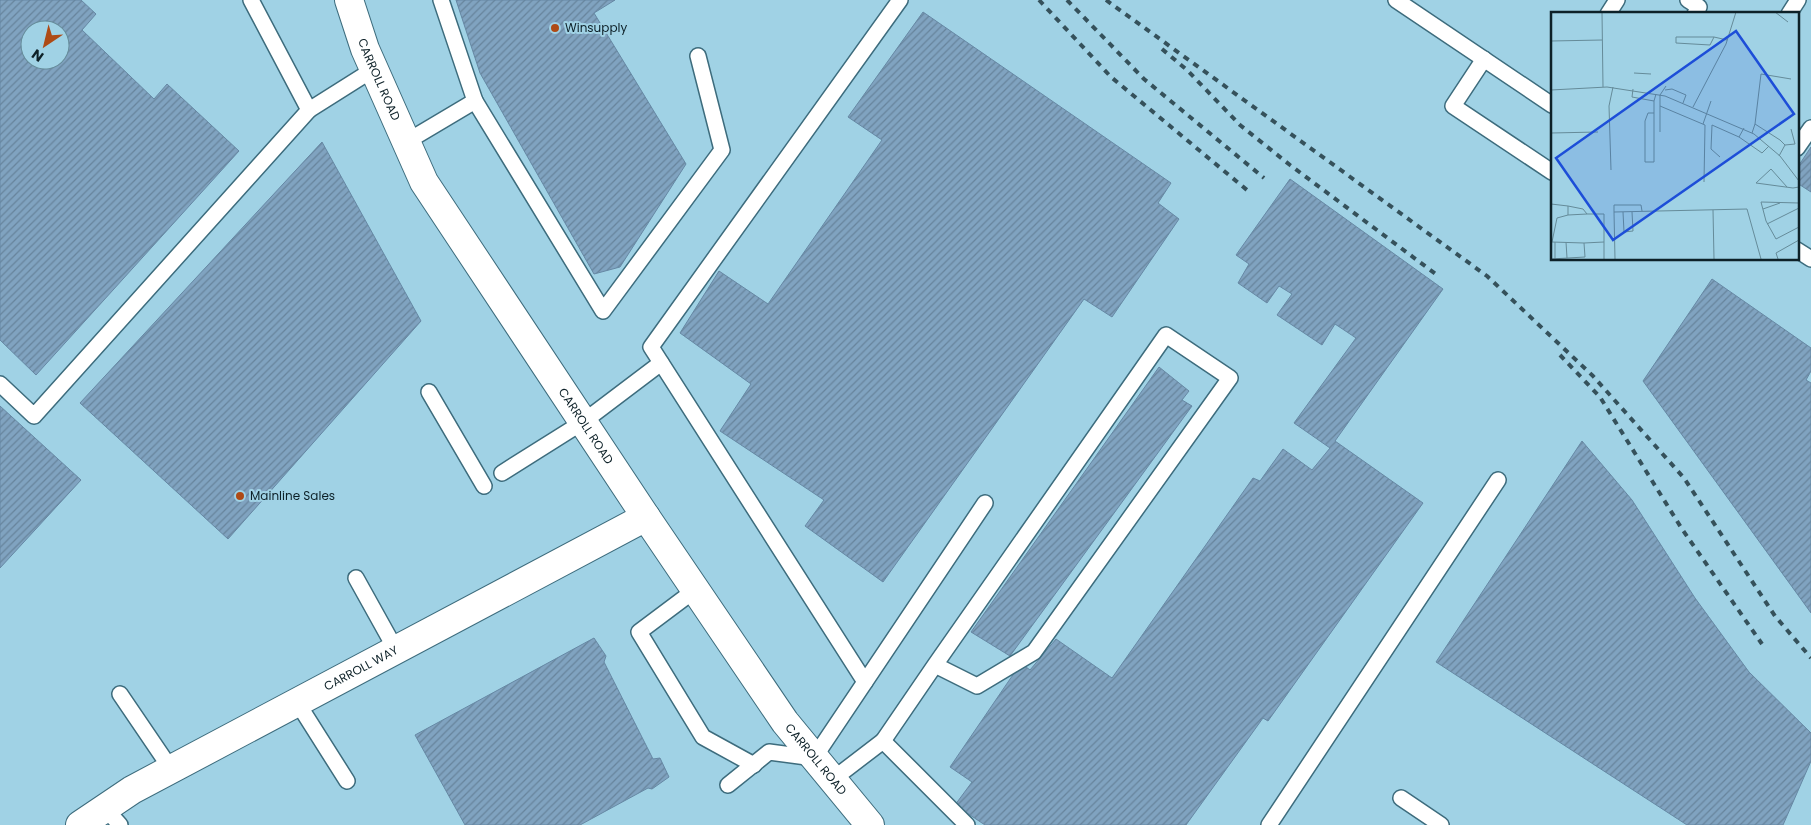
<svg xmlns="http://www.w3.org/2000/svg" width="1811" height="825" viewBox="0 0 1811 825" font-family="Poppins,sans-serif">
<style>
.building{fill:url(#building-hatch);stroke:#6688a4;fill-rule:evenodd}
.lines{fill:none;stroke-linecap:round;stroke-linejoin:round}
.lane-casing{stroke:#3d6c7d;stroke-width:18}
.secondary-casing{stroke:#3d6c7d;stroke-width:30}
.lane{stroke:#fff;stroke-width:15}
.secondary{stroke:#fff;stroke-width:28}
.rail{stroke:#35515b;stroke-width:4;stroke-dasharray:6 6;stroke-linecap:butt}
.poi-dot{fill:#ae4a15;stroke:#a0d2e5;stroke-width:2}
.labels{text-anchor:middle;stroke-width:4;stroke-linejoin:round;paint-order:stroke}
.poi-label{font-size:12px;fill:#0d2128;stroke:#a0d2e5;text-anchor:start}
.street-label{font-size:12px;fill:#0d2128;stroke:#a0d2e5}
.inset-road{fill:none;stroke:#658b99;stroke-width:1}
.view{fill:#1d4ed8;fill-opacity:0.15;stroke:#1d4ed8;stroke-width:2.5}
.inset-edge{fill:none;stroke:#0d2128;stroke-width:2.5}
</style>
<defs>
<pattern id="building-hatch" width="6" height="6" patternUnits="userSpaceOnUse" patternTransform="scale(1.25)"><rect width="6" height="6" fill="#80a3c0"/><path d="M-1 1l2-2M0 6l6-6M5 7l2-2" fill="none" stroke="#67849c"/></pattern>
</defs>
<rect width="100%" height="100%" fill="#a0d2e5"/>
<g class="building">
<path d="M0,0H81L96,14L82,30L154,99L167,84L239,151L36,375L0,340ZM30,30H60V60H30Z"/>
<path d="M456,0H615L594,13L686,164L620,267L594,274L480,73Z"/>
<path d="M923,12L1171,183L1158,203L1179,219L1112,317L1084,299L883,582L805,526L824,500L720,431L751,384L680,333L719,271L768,304L882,140L848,117Z"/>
<path d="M322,142L421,321L228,539L80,403Z"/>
<path d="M1811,147V192L1797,183V168Z"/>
<path d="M1290,179L1443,289L1335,441L1423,503L1268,721L1263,718L1186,825H985L955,805L972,782L950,767L1021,663L1030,670L1056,639L1112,678L1253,478L1260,481L1283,449L1312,470L1330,448L1294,423L1356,338L1335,324L1322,345L1277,315L1292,294L1279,286L1267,303L1238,283L1249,264L1236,255Z"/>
<path d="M1712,279L1811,348V371L1806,380L1811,383V613L1643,381Z"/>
<path d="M1159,367L1189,391L1182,400L1192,406L1010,656L971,632Z"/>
<path d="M0,406L81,480L0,568Z"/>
<path d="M1582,441L1632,500L1695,598L1749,672L1811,733V761L1783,825H1687L1436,662Z"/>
<path d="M594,638L606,656L604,662L653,759L660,758L669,777L652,789L648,788L580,825H465L415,735Z"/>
</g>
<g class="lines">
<g class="lane-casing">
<g id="lane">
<path d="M251,0L309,110L374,69"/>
<path d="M1396,0L1552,105"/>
<path d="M1688,0L1699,7L1695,14"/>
<path d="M1608,14L1617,0"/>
<path d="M1789,14L1798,0"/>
<path d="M1484,59L1453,106L1552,172"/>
<path d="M475,101L603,311L722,150L698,56"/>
<path d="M406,142L475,101L441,0"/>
<path d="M1797,148L1811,128"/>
<path d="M1797,250L1811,259"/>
<path d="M0,384L34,416L309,110"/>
<path d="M429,392L484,486"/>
<path d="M502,473L583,422L661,363"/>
<path d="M356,578L396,650"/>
<path d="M695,590L639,632L703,737L754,765"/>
<path d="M865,682L651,347L900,0"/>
<path d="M120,694L171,769"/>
<path d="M297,702L347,781"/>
<path d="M883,741L935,665L1166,335L1230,378L1034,652L977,686L935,665"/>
<path d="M832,780L883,741L967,825"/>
<path d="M728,785L769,752L814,758L985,503"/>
<path d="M1401,798L1441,825"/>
<path d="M105,808L120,825"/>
<path d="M1269,825L1498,480"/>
</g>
</g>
<g class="secondary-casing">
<g id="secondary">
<path id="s1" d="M349,0L365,49L424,182L646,517L785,722L870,825"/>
<path id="s2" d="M80,825L132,790L646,517"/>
</g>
</g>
<use href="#lane" class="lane"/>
<use href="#secondary" class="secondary"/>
<g class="rail">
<path d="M1039,0L1111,77L1247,190"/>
<path d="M1067,0L1144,79L1264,178"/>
<path d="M1106,0L1487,276L1593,376L1684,478L1775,616L1811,658"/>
<path d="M1162,49L1187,70L1240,125L1290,165L1437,275"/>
<path d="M1560,355L1600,397L1682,529L1762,644"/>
</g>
</g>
<g class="poi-dot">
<circle cx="555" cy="28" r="5"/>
<circle cx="240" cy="496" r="5"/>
</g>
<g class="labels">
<g class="poi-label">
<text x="565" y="32">Winsupply</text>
<text x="250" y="500">Mainline Sales</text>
</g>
<g class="street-label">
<text dy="4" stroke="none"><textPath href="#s1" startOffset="85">CARROLL ROAD</textPath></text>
<text dy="4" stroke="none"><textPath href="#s1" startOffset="490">CARROLL ROAD</textPath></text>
<text dy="4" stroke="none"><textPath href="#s2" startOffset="322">CARROLL WAY</textPath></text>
<text dy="4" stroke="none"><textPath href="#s1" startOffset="895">CARROLL ROAD</textPath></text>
</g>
</g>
<g transform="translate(1551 12)">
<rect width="248" height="248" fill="#a0d2e5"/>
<path class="inset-road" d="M51,0L52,75M224,0L237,10M163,25H125V31L159,33L163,25L176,28M0,29L51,28M83,61L100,62M82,77L81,85L103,89L105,82M0,78L56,75L114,84L203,122L229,144L248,169M114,78L121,77L135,83L132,91M103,89V150H94V109L97,101H103M109,94L154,113L153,170M142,95L175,32L185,0M152,112L160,89M204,112L210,62L240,67M193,116L188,125L211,141L218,134M109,120V83L115,74M0,121L47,120M201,121L204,112L229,128L234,133L228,144M234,133L244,132L240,117M169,145L160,137L161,113L188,125M60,158L58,94L62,75M0,163V186M236,175L220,157L205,171L242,176L248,175M248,191L210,190L215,209L225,227L248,215M0,192L17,194V203L6,206L1,230L33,231L34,245L0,247M17,194L32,197L36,202H53V230L33,231M212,197L229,191M162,198L163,247M63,200V193H90L91,199M72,200L73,220L82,219L81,200M17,203L36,202M216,212L248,196M4,230V247M15,230L16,246M53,230V247M64,247L63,200L196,197L210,247M227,247L225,241L248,228"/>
<path class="view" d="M185,19L243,102L62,228L5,146Z"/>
<rect width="248" height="248" class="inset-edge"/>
</g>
<g transform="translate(45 45) rotate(215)"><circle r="24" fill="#a0d2e5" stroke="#658b99"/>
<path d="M0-4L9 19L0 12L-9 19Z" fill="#ae4a15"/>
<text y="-8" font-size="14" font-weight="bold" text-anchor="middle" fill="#0d2128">N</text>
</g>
</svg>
